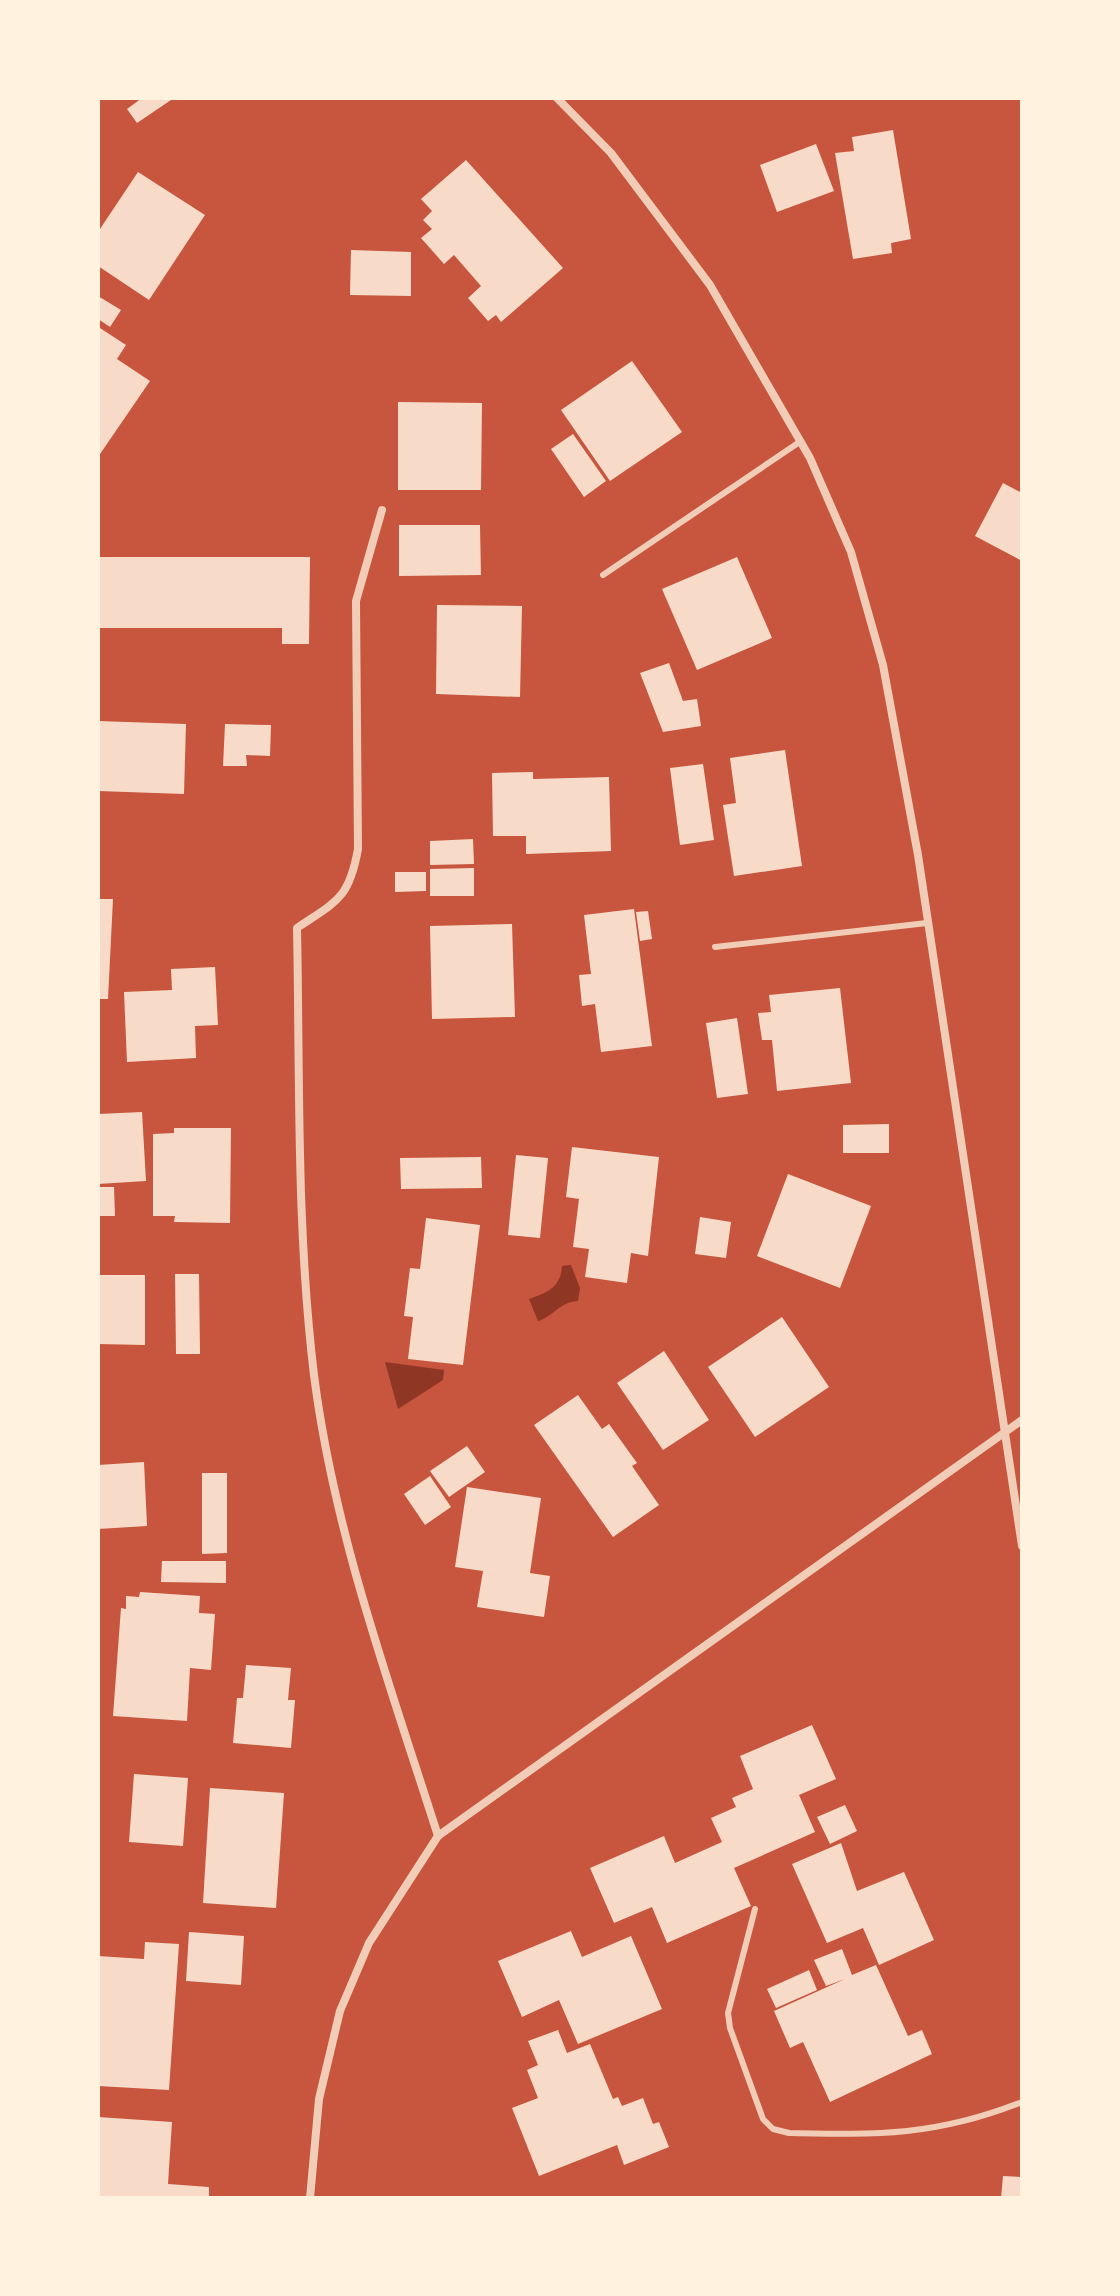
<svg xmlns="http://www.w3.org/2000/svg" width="1120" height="2296" viewBox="0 0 1120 2296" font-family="'Varela Round',sans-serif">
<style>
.water{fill:#8f3625}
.building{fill:#f7dbc8}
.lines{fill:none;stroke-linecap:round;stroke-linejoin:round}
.service{stroke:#f1ccb7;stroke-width:6}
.minor{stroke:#f1ccb7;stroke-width:8}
</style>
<rect width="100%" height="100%" fill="#c8553d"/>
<g class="water">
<path d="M571,1265L580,1288L578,1301C559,1302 553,1317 538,1321L529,1299C547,1293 561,1287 562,1266Z"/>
<path d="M385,1362L444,1370L443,1380L398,1409Z"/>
</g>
<g class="building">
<path d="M142,98H174L137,123L127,109Z"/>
<path d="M893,130L911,239L891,243L892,253L853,259L835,153L854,151L852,137Z"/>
<path d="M816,144L834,191L777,212L760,165Z"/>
<path d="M466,160L563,268L501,322L496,315L488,321L468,298L481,286L454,255L444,264L421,238L432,229L423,220L432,211L421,199Z"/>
<path d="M138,172L205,215L149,300L98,266V232Z"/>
<path d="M351,250L411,252V296L350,295Z"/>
<path d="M98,296L121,310L110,327L98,319Z"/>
<path d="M100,328L126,345L117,359L150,381L98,457Z"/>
<path d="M632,361L682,432L610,481L561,410Z"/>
<path d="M398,402L482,403L481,490H398Z"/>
<path d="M573,434L606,481L584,497L551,449Z"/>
<path d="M1003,483L1022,493V561L975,536Z"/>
<path d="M399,525H480L481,575L399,576Z"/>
<path d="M98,557H310L309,644H282V628H98Z"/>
<path d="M737,557L772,638L697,670L662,589Z"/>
<path d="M437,605L522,606L520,697L436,694Z"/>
<path d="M669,663L683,701L697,699L701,726L663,732L640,673Z"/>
<path d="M98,721L186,724L184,794L98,791Z"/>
<path d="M225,724L271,725L270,756L246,755L247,766H223Z"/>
<path d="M785,750L802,866L734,876L723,805L736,803L730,758Z"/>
<path d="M703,764L714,840L680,845L670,768Z"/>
<path d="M533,772V779L609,777L611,851L526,854V836H493L492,773Z"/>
<path d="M473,839L474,864L430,865V841Z"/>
<path d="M474,868V896H430V869Z"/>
<path d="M395,872H426V891L395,892Z"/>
<path d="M98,899H113L108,999H98Z"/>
<path d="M634,909L652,1046L601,1052L595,1004L582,1006L579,975L591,974L584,915Z"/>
<path d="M648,911L652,939L640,941L636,912Z"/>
<path d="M512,924L515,1017L432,1019L430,926Z"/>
<path d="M215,967L218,1025L195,1026L196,1058L127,1062L124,992L172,990L171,969Z"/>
<path d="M840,988L851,1083L777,1091L772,1040H762L758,1013L771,1012L769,995Z"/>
<path d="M737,1018L748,1094L717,1098L706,1023Z"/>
<path d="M142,1112L146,1181L98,1184V1114Z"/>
<path d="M889,1124V1153H843V1125Z"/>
<path d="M174,1128H231L230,1223L174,1222L175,1216H153V1134L174,1133Z"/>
<path d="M572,1147L659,1157L648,1256L631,1253L627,1283L585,1277L589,1249L573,1247L579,1199L566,1197Z"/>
<path d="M516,1155L548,1158L540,1238L508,1235Z"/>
<path d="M481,1157L482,1188L401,1189L400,1158Z"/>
<path d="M788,1174L871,1206L840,1288L757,1256Z"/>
<path d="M98,1187H114L115,1216H98Z"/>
<path d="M700,1217L731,1222L726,1258L695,1254Z"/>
<path d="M426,1218L480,1225L463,1365L408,1359L413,1317L404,1316L410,1268L420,1269Z"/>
<path d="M175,1274H199L200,1354H176Z"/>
<path d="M98,1275H145V1345L98,1344Z"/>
<path d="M782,1317L829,1387L755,1437L708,1367Z"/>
<path d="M664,1351L709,1420L663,1450L617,1383Z"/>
<path d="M578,1395L602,1429L609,1424L637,1463L632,1466L659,1505L613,1537L534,1425Z"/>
<path d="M467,1446L485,1472L449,1497L430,1471Z"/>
<path d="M144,1462L147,1526L98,1529V1465Z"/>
<path d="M202,1473H227V1553L202,1554Z"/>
<path d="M430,1476L451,1507L425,1525L404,1494Z"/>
<path d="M467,1487L541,1498L530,1573L550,1576L544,1617L477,1607L483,1571L455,1567Z"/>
<path d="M162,1561H226V1583L161,1582Z"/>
<path d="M140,1592L200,1596L199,1613L215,1614L211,1670L190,1668L187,1721L113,1716L121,1608L126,1609V1596L139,1597Z"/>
<path d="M246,1665L291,1668L288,1700H295L291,1748L233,1743L237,1698H243Z"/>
<path d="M812,1725L836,1779L799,1795L815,1832L734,1868L751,1906L667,1943L652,1907L614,1923L590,1868L664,1836L675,1863L722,1842L711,1818L736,1807L732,1798L753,1789L740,1756Z"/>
<path d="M134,1774L188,1778L183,1846L129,1842Z"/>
<path d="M210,1788L284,1793L276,1908L203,1903Z"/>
<path d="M845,1805L857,1831L830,1844L817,1817Z"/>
<path d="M841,1843L857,1891L904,1872L934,1940L879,1965L863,1928L827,1943L792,1864Z"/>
<path d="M571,1931L582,1957L631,1936L662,2009L578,2044L559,2000L522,2017L498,1961Z"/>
<path d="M189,1932L244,1936L241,1985L186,1981Z"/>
<path d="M145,1942L179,1944L169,2090L98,2086V1956L144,1959Z"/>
<path d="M842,1949L852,1975L876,1965L908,2036L922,2030L932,2054L830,2102L803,2042L790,2048L774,2011L845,1979L826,1986L814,1960Z"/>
<path d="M809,1970L817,1990L776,2008L767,1989Z"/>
<path d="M558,2030L567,2053L590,2044L613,2099L618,2097L622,2106L643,2098L653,2124L659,2122L669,2147L624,2165L617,2145L539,2176L512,2108L538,2098L527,2070L538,2065L528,2041Z"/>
<path d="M98,2117L172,2122L168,2184L209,2187V2198H98Z"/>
<path d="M1003,2176L1022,2177V2198H1001Z"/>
</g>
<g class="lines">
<g class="service">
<path d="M603,575L801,441"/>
<path d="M715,947L927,923"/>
<path d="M755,1909L728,2013L730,2028L763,2119L773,2129L789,2133C879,2135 936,2136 1022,2102"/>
</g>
<g class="minor">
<path d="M557,98L611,153L710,285L810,458L851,552L883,665L918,855L1022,1546"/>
<path d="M382,510L356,601L358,849C349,899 337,901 297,928C300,1076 296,1227 314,1375C334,1533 390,1685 438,1836"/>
<path d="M310,2198L319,2099L340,2011L369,1943L438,1836L1022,1420"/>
</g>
</g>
<rect width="1120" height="2296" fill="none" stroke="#fff3e0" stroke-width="200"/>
</svg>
